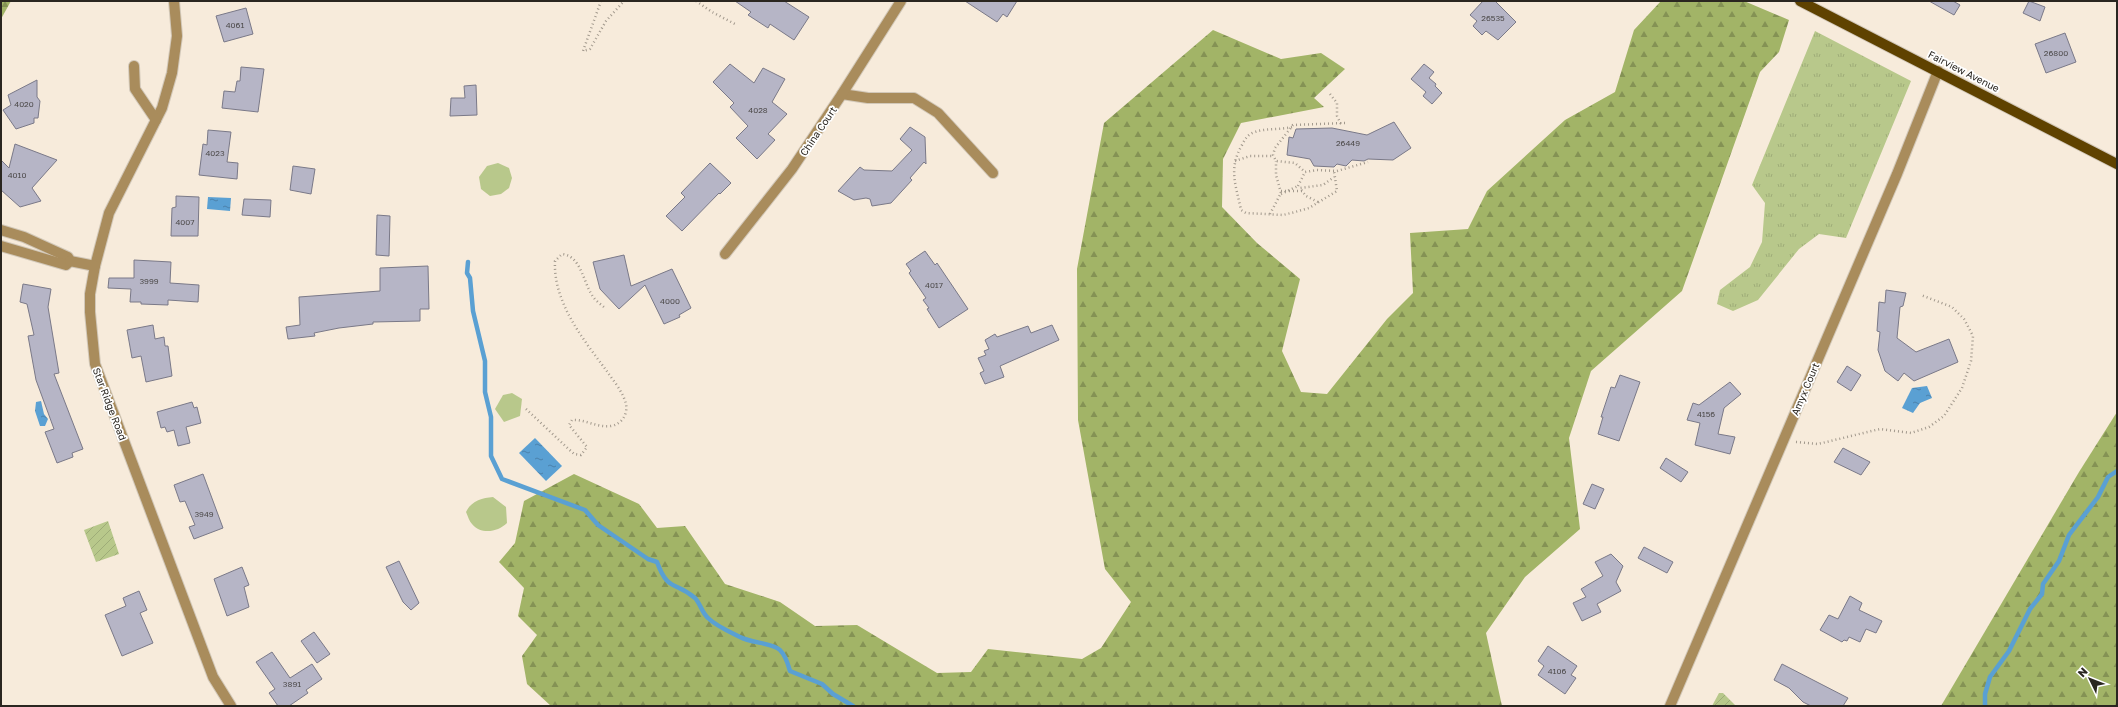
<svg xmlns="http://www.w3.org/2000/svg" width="2118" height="707" viewBox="0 0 2118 707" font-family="'Golos Text',sans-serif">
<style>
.grass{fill:url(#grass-tufts)}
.forest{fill:url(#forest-firs)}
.garden{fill:url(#garden-furrows)}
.pitch{fill:#b8c88b}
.water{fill:url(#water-ripples)}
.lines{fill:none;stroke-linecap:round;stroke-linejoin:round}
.stream{stroke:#5aa0d3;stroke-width:4.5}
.building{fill:#b6b5c6;stroke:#7a7988}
.minor-casing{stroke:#d2c8b9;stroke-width:12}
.major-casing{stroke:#d2c8b9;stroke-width:12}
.path{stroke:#a2998d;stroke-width:2.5;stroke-dasharray:1 3;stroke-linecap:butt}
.minor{stroke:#a98c5c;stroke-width:10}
.major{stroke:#5f4200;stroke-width:10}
.labels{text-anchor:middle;stroke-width:3.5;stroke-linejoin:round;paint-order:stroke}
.number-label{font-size:8px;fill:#4d4a4a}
.street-label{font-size:10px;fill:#2a2620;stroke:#fff}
</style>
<defs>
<pattern id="grass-tufts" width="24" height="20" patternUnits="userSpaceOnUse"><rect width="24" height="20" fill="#b8c88b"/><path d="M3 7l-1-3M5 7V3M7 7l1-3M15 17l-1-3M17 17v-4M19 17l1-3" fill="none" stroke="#9eac78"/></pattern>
<pattern id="forest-firs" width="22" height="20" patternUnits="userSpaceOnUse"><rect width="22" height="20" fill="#a2b467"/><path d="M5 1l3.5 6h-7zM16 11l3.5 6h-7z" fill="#849254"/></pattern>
<pattern id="garden-furrows" width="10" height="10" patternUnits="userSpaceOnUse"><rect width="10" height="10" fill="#b8c88b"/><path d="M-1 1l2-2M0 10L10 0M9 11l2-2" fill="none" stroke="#9eac78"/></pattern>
<pattern id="water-ripples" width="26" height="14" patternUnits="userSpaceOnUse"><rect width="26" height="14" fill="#5aa0d3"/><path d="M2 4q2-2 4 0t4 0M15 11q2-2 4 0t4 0" fill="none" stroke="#4b82ab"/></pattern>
</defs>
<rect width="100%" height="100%" fill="#f7ebdb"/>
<path class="grass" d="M1815,31L1911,81L1846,238L1819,234L1799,249L1758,300L1733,311L1717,304L1720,290L1750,267L1762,242L1765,203L1752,185Z"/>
<g class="forest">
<path d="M1,1H11L1,19Z"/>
<path d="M1661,1H1744L1789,20L1779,52L1760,72L1682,291L1591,371L1569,438L1580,529L1525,577L1486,633L1502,706H551L527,684L522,656L537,635L518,616L524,588L499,562L515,543L524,501L574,474L639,504L657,528L685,526L725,584L780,602L815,626L857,625L937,673L971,672L988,649L1082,659L1101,648L1131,602L1105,569L1078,420L1077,269L1104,123L1213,30L1281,59L1321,53L1345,69L1314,98L1324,107L1241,123L1223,159L1222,207L1257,243L1300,279L1282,351L1301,392L1327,394L1387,319L1413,293L1410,233L1468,229L1487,191L1565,120L1615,92L1634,30Z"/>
<path d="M2117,412V706H1941L2079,472Z"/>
</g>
<g class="garden">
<path d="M108,521L119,554L96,562L84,530Z"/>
<path d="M1719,693H1723L1736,706H1712Z"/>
</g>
<g class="pitch">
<path d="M498,163L509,168L512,178L509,188L501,194L490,196L481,189L479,177L487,166Z"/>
<path d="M512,393L522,399L520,416L504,422L495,409L503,395Z"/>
<path d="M493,497L506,507L507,523C498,532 481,535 472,524C469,521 468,516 466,512C471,501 482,498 493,497Z"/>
</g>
<g class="water">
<path d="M208,197L231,198L230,211L207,209Z"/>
<path d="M1927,386L1932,398L1920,403L1913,413L1902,408L1912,388Z"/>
<path d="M41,401L44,414L48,419L45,426H40L35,411L36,402Z"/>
<path d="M535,438L562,466L546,481L519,453Z"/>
</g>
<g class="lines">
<g class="stream">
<path d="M468,262L467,273L470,278L473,311L485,361V392L491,417V456L502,479L585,510L598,525L648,559L657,562C668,592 675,581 695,598C700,603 702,613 708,618C716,626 730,632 740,637C751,643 773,643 780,650C786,656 788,664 790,671L822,684L833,694L853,706"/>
<path d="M1985,706V694L1990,677L2009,651L2030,609L2042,594L2043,584L2059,561L2069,535L2098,497L2108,477L2117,471"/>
</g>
</g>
<g class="building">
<path d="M735,1H784L809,17L794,40L770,24L768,28L748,15L751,12Z"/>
<path d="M965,1H1017L1007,17L1003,14L997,22Z"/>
<path d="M1483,1H1495L1516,22L1498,40L1486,31L1482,35L1473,26L1477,21L1470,15Z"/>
<path d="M1929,1H1953L1960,5L1954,15Z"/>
<path d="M2029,1L2045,7L2040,21L2023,13Z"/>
<path d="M246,8L253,34L224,42L216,16Z"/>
<path d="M2065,33L2076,62L2046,73L2035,44Z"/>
<path d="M730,64L754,83L763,68L785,79L772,102L787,114L768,134L775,140L757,159L736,138L748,126L730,107L734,103L713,82Z"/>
<path d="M1424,64L1434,72L1429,78L1436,84L1435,86L1442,93L1432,104L1423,96L1426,92L1411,79Z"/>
<path d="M241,67L264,69L258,112L222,108L224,91L235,92L237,81H240Z"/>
<path d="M37,80V97L40,101L38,118H34V123L16,129L3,110L11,105L8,95Z"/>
<path d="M476,85L477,115L450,116L451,98H465L464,86Z"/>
<path d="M1394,122L1411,148L1393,160L1368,159L1364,161L1352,160L1346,166L1337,164L1334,167L1314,166L1310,159L1287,155L1289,137L1293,138L1296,129L1332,128L1367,135Z"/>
<path d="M910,127L925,137L926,164L924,162L910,178L912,180L891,203L872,206L870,199L866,198L854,200L838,191L860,167L864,170L892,171L912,150L900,139Z"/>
<path d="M208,130L231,132L227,162L238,163L237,179L199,175L203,144L207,145Z"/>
<path d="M15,144L57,160L32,188L41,201L20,207L1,190V160L9,168Z"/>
<path d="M710,163L731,183L720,194L719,193L682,231L666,216L685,197L681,193Z"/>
<path d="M293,166L315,169L311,194L290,190Z"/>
<path d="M176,196L199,197L198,236H171L172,208L176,207Z"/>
<path d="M244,199L271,200L270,217L242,215Z"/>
<path d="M377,215L390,216L389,256L376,255Z"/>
<path d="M925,251L935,265L937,263L968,309L939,328L927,309L929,308L923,300L926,298L909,273L911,271L906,264Z"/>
<path d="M624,255L631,286L672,269L691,308L679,315L680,317L664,324L645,285L619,309L600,289L593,262Z"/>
<path d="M134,260L171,262L170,283L199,285L198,302L168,300V305L141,304V302H130L131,289L108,288L109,278H134Z"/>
<path d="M428,266L429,309H420V321L373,322V324L339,328L314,333L315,336L288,339L286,327L300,325L299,297L380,291V268Z"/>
<path d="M23,284L51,289L48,307L59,373L54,374L83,449L72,453L73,457L57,463L45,432L54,429L36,380L28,336L34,335L27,304L20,302Z"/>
<path d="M1886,290L1906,293L1903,306L1900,307L1897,338L1916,352L1949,339L1958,362L1914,381L1904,373L1898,381L1885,371L1878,350L1880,332L1877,331L1879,302L1885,303Z"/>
<path d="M153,325L155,339L164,337L165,346H168L172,376L146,382L141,356L132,358L127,330Z"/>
<path d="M1052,325L1059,340L1000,366L1004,377L985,384L980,373L984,371L978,358L986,355L984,351L989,349L985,340L995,334L997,337L1028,326L1031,333Z"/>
<path d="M1847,366L1861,375L1851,391L1837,382Z"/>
<path d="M1620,375L1640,382L1619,441L1598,434L1603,417H1601L1611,387L1615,388Z"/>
<path d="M1730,382L1741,394L1724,408L1718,434L1735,437L1730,454L1695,445L1700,423L1687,420L1693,403L1699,405Z"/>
<path d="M192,402L194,408L197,407L201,423L186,427L190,443L178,446L174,430L167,432L165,427L161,428L157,412Z"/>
<path d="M1843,448L1870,462L1861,475L1834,462Z"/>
<path d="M1666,458L1688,472L1681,482L1660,468Z"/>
<path d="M203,474L223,528L194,539L189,527L195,525L185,501L180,502L174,485Z"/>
<path d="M1592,484L1604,489L1595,509L1583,504Z"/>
<path d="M1644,547L1673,562L1667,573L1638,558Z"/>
<path d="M1611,554L1623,566L1616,582L1621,591L1597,604L1601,612L1582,621L1573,603L1586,597L1581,589L1603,576L1595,562Z"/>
<path d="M399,561L419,603L411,610L403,602L386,567Z"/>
<path d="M242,567L249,585L244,587L249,607L227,616L214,579Z"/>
<path d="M139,591L147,610L140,613L153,643L122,656L105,615L126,606L123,598Z"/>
<path d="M1850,596L1862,603L1859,610L1882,621L1876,633L1866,629L1860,642L1849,637L1847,641L1844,640L1842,642L1820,630L1829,615L1838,619Z"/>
<path d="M314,632L330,654L317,663L301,641Z"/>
<path d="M1548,646L1577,666L1571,675L1576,678L1565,694L1538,675L1544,666L1538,661Z"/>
<path d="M272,652L290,678L312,664L322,679L306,690L308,693L289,706H278L269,693L275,689L256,662Z"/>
<path d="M1782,664L1848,698L1843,706H1811L1803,702L1789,688L1774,680Z"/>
</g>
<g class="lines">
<g class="minor-casing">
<g id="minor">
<path d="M174,1L177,36L172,73L162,108L109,213L95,266L90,294V312L95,364L213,677L231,706"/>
<path d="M134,66L135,89L156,120"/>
<path d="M842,94L868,98H914L938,113L993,173"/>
<path d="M1,230L24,237L68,257L70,261"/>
<path d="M1,246L66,265L70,261"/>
<path d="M725,254L792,169L842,94L901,1"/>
<path d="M70,261L95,266"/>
<path d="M1670,706L1897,174L1938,71"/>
</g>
</g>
<g class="major-casing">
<path id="major" d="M1800,1L2117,164"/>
</g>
<g class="path">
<path d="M601,1L583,51L590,49L606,21L624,1"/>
<path d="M696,1L712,12L735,24"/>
<path d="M1330,94L1337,103V116L1341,124"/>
<path d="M1345,123L1293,125L1275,148L1273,155L1276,161L1295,163L1305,172L1317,170L1337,171L1368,162"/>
<path d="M1292,127C1280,130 1266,128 1255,132C1248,134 1245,139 1242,145C1228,169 1236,185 1241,210L1246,213L1283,215L1295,212L1309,208L1337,191L1334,171"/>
<path d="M1235,161L1250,156H1273"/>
<path d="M1298,186L1305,172"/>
<path d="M1281,191H1302"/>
<path d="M1281,194L1298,186"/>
<path d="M1318,202L1306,196L1300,188L1323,185L1334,177"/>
<path d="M1270,214L1281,193L1276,175V161"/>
<path d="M526,409L574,454L581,455L587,447L569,425L572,420C585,419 597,428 611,426C622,424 628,414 626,404C623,392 613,380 606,370C583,339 553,302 555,261L562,254C582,256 583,284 594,298C597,302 602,305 606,309"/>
<path d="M1796,442L1818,444L1880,429L1911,433L1929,427L1944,416L1962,388L1971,361L1973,336L1964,319L1952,307L1921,295"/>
</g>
<use href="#minor" class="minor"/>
<use href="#major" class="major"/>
</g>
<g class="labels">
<g class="number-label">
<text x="1493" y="21">26535</text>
<text x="235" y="28">4061</text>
<text x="2056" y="56">26800</text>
<text x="24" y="107">4020</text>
<text x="758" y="113">4028</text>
<text x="1348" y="146">26449</text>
<text x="215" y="156">4023</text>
<text x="17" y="178">4010</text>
<text x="185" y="225">4007</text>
<text x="149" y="284">3999</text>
<text x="934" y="288">4017</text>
<text x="670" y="304">4000</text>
<text x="1706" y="417">4156</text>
<text x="204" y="517">3949</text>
<text x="1557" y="674">4106</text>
<text x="292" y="687">3891</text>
</g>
<g class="street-label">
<text transform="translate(1964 71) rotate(27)" y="4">Fairview Avenue</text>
<text transform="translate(818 131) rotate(-56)" y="4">China Court</text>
<text transform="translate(1805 389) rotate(-67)" y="4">Amyx Court</text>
<text transform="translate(110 404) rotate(69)" y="4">Star Ridge Road</text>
</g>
</g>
<rect width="2118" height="707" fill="none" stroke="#2a2620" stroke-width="4"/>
<g transform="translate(2090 679) rotate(313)" stroke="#ffffff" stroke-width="3" paint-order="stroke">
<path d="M0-3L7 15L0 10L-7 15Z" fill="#2a2620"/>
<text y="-6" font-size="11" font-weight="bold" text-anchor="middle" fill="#2a2620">N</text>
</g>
</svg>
